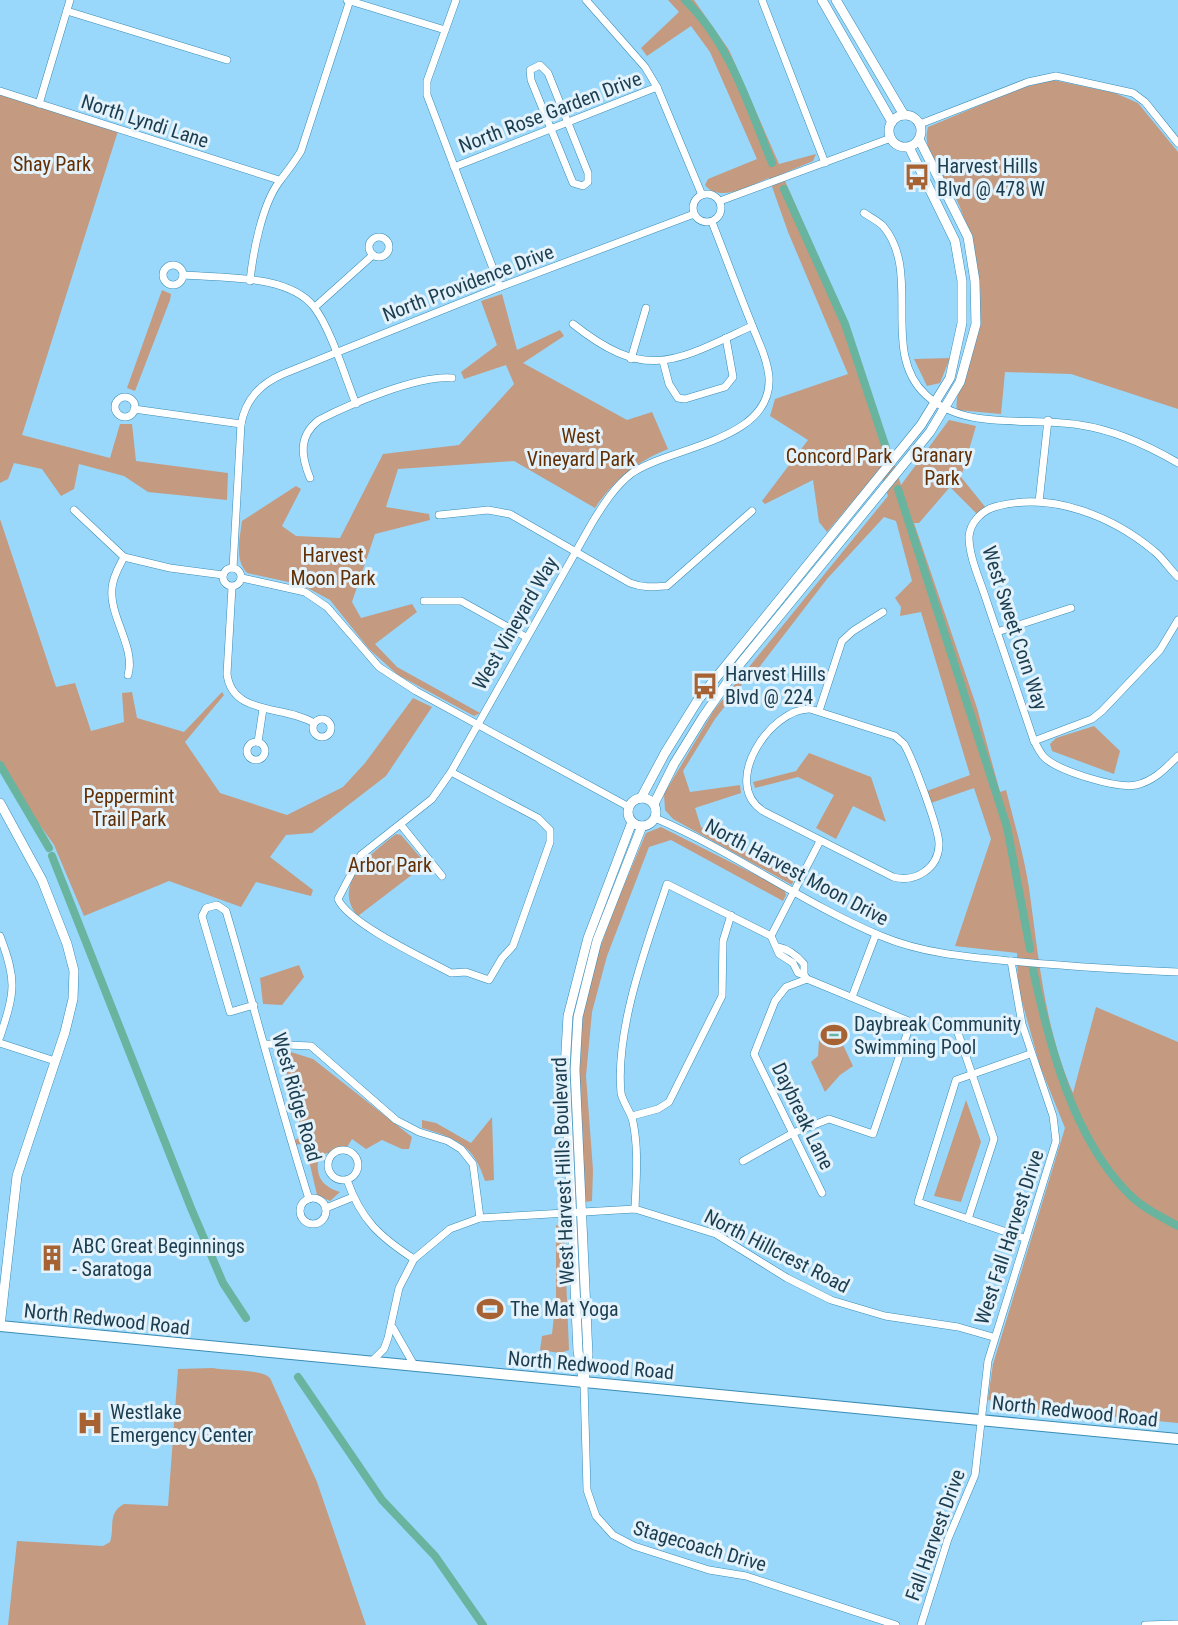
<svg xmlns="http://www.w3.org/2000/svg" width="1178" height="1625" viewBox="0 0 1178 1625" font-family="'Roboto Condensed',sans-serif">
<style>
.green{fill:#c49a80}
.water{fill:#68b49e}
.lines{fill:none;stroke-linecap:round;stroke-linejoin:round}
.canal{stroke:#68b49e;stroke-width:8}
.street-casing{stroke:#398cb5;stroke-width:8}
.secondary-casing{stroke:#398cb5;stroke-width:10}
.primary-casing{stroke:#398cb5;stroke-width:12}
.street{stroke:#fff;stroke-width:7}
.secondary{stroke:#fff;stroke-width:9}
.primary{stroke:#fff;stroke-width:10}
.labels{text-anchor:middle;stroke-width:6;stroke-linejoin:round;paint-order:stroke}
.street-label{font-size:20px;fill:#1b3d4f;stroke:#e3f2fb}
.park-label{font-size:20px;fill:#632f04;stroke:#e3f2fb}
.poi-label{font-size:20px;fill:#1b3d4f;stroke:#e3f2fb;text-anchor:start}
</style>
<rect width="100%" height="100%" fill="#99d8fb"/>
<g class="green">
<path d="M668,0H694L729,50L779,164L816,154L813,161L782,174L847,322L901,485L949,420L976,426L961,477L986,508L977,514L950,487L919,523H914L977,708L1000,792L1006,790C1014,822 1024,855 1029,888C1039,959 1044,1026 1073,1093L1096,1007L1178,1042V1423L997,1406L988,1399L993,1364L1065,1128L1040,1066L1018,987L1017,953L955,946L991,839L974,788L931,803L927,791L970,775L921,612L900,616L901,607L895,598L912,581L896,521L884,517L827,579L754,674L749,675L715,719L683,771L690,792L740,785L741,793L695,808L701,827L794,878L792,885L673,819L665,810L664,794L714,710L888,496L879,470L827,532L819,522L813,480L765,504L762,501L808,440L770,416L775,399L848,374L788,232L769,178C752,184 720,204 705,185L708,179L757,159L710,52L691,26L647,56L641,48L679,12Z"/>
<path d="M1053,80L1115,93L1138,103L1178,152V409L1071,374L1005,372L1001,414L957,410C954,393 966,378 970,362C978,333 984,301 978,271C974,249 968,226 959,205C949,180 920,155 928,127L1021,88Z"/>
<path d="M0,91L118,131L22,435L110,458L120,424H132L136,461L228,473L227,500L148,492L124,476L79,464L74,489L61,496L42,469L14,463L8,479L0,483Z"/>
<path d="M162,290L171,294L170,300L135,391L127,388Z"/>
<path d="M502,294L517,350L560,330L564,336L523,363L627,420L652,412L668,449C636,462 614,480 595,508L514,461L398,469L386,507L429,514L430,520L375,534L352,602L361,618L412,604L417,612L375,644L397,667L480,713L474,716L398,675L369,649L330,600L302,585L247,573C234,559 240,538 242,521L296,486L301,489L282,526L296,536L340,538L383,454L459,445L514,384L506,365L464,379L461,372L497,345L481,301Z"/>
<path d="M950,358L940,383L927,386L914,359Z"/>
<path d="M0,519L56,687L75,683L91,731L124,722L122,693L132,692L137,718L184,732L222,692L224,695L185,742L220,793L287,815L343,787L365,763L413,698L432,707L386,776L312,833L286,835L270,857L313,890L311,896L256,882L241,907L169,881L84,916L54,845L0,769Z"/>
<path d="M1094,726L1120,751L1114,774L1052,751L1050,744L1056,738Z"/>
<path d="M809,753L871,777L886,822L853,806L836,839L816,828L834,795L798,777L755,788L753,782L796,771Z"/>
<path d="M661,827L784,889L786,895L783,901L671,840L649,847L607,956L592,1012L586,1076L593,1170L592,1201L585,1202C583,1144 572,1076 582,1019C593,954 621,893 646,833Z"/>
<path d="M396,834L401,835L426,864L358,916C330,884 374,851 396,834Z"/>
<path d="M299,965L304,977L282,1005L263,1004L260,978Z"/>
<path d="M826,1039L833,1045H843L853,1066L840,1075L825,1092L811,1062L818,1056L819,1040L823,1042Z"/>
<path d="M291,1052L313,1059L412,1137L409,1149H402L382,1140L366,1149L352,1139L346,1149L319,1155C315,1174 320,1186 340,1192L330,1201L317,1195L305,1143L296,1145L295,1140L303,1136L281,1053Z"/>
<path d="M966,1100L981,1142L961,1202L934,1196Z"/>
<path d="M492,1117L494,1180L485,1181C474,1145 456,1138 422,1128V1120L436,1123L471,1143Z"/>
<path d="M556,1225L564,1228L569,1350L560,1353L540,1350L542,1336L552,1334L556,1298Z"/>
<path d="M213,1368C227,1371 262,1369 270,1378L317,1482L366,1625H8L17,1541L103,1546L110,1542C115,1527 107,1513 124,1504L168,1506L178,1369Z"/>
</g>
<path class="water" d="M827,1025L846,1032L842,1043L823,1037Z"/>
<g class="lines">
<g class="canal">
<path d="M685,0C730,43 749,107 772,163"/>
<path d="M784,189L845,324L887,451"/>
<path d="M898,489L1007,827L1030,949"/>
<path d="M0,765L49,848"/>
<path d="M52,856L191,1208L223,1283L246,1318"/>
<path d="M1033,970C1049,1044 1073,1138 1128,1193C1141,1207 1161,1217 1178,1226"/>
<path d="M298,1377L382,1500L435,1556L483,1625"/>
</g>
<g class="street-casing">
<g id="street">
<path d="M347,0L445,30"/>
<path d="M456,0L427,81V95L500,287"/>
<path d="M586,0L645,67L657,87L702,195"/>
<path d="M762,0L825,163"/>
<path d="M67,11L227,60"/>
<path d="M540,65L548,73L588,173V182L583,186L573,183L531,80L530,70Z"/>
<path d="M0,91L279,180"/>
<path d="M39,104L70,0"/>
<path d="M920,124L1028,82L1056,76L1133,93L1145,102L1178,143"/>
<path d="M454,167L657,87"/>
<circle cx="707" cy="208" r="14"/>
<path d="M720,201L891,138"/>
<path d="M864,213C870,217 878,221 883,226C923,273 879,352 926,395C966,432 1029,416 1080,425C1114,430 1149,446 1178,463"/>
<circle cx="379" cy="247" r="10"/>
<circle cx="173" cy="275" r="10"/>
<path d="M183,275C221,278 289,274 314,307C331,329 345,377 356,404"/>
<path d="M250,281C253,252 262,205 279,182C287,171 294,163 301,151L350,0"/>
<path d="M315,307L373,255"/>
<path d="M573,324C646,382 675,362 752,326"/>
<path d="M631,359L646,308"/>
<path d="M663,361L669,384L678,398L685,399L725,387L733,377L726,338"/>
<circle cx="125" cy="407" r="10"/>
<path d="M134,409L241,424"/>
<path d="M310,478C301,456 298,436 319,420C350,404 418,375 452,378"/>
<path d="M1039,502L1048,420"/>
<path d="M74,510L124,557L170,568L223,575"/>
<path d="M439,515L488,510L510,514L630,583C643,588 653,587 667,586L752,511"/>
<path d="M124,557C119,567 113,576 112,588C109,617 136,647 128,675"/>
<circle cx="232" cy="577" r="9"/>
<path d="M233,568L241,424C246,399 260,384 283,374L500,287L694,214"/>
<path d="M1178,577C1170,570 1163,558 1154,551C1112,516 1052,492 998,506C983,509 970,522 969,537C969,557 980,580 986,599C1002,646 1018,694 1034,741C1037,746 1040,753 1044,757C1058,771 1117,789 1136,785C1154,781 1166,768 1178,756"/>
<path d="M242,578L305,592L327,607L379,667L416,691L629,807"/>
<path d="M232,587L227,674C232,716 285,705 314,723"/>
<path d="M424,601H461L526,637"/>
<path d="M997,632L1071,608"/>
<path d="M810,709L895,736L904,744C912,757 940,831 939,845C938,869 915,883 893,877L763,811C720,783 771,708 810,709Z"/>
<path d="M819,711L842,641L853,631L883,612"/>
<circle cx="322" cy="728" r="9"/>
<path d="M1034,741L1092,719L1102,711L1160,650L1178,620"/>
<circle cx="256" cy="751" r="9"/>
<path d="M258,742L263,709"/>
<path d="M451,772L538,818L550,830V842L513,946L502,958L489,980L466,972L451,973C425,959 348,923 338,899L361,855L432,799L451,772L592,523C603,505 615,486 632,473C672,446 773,441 769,377C767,357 757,339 750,320C737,288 725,255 712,222"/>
<path d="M655,818C733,851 802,903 881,936C921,953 966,957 1010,961C1066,966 1122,970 1178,972"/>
<path d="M401,825L442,876"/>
<path d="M0,936C17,981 15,991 0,1037"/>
<path d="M771,936L820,841"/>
<path d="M771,936L779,954L793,963L798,973L804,975V964C797,956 789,949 778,947"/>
<path d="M807,979L786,987L775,1001L754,1054L822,1193"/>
<path d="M852,997L876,934"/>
<path d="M254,1005L230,1012L202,916L206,908L217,905L226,911C254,1006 279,1104 309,1199"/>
<path d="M958,1033L994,1139L968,1219"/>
<path d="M0,1043L55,1061"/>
<path d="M265,1044L311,1046L396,1120L419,1132L448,1141L461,1149L473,1164L480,1218"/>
<path d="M632,1116L658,1109L669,1102L722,996L723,941L731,915"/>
<circle cx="343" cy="1165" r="15"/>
<path d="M743,1161L793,1133L829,1119L873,1134L911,1022L807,979L804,975"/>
<path d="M347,1180C361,1220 380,1237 414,1259"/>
<circle cx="313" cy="1211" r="13"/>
<path d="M326,1208L353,1197"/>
<path d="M635,1209C636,1181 639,1151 633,1122C631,1112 623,1103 621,1093C615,1029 647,944 667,884L771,936"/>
<path d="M1024,1238L918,1202L956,1080L1030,1054"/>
<path d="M393,1328L414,1365"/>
<path d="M372,1361L384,1349L388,1338L399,1288L414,1259L450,1229L480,1218L635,1209L716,1234L787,1278L831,1300L885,1316L958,1327L993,1337"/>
<path d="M584,1384L587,1490L596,1516L613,1535L634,1546L709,1570L746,1576L896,1625"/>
<path d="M921,1625L948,1539L975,1475L988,1361L1056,1141L1053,1116L1022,1024L1011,961"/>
<path d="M1145,1625L1178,1624"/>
</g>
</g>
<g class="secondary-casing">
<g id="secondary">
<path d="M822,0L892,122"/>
<path d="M836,0L904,115"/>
<circle cx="905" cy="131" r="16"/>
<path d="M641,798L665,753L698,700L921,425L950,378L962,323V281L955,241L909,147"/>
<circle cx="642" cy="812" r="14"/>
<path d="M0,803L42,880L67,944L74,971L73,999L65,1032L17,1176L0,1326"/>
<path d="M654,804L674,764L703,717L740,664L930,432L960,382L976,324L975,281L968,237L919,139"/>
<path d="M584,1381L588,1355L575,1070L578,1017L597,941L642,826"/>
<path d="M584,1384L578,1351L565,1069L568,1016L588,938L632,822"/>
</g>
</g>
<g class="primary-casing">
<path id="primary" d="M0,1326L1178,1439"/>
</g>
<use href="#street" class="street"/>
<use href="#secondary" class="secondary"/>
<use href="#primary" class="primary"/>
</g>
<defs>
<g id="bus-bare" transform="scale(2.07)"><path d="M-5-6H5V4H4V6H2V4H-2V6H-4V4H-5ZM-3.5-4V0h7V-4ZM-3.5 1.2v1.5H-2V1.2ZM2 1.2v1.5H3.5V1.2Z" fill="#a66233" stroke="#e3f2fb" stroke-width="2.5" paint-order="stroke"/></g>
<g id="stadium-bare" transform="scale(2.07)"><path d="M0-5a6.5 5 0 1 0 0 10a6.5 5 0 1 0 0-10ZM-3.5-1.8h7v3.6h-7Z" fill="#a66233" stroke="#e3f2fb" stroke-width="2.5" paint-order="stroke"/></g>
<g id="building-bare" transform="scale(2.07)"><path d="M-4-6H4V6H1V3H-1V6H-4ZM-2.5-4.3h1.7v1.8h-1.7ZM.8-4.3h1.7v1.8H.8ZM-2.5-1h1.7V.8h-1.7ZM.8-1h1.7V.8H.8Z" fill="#a66233" stroke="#e3f2fb" stroke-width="2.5" paint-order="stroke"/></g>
<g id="hospital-bare" transform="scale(2.07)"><path d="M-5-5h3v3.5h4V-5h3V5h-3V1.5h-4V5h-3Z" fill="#a66233" stroke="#e3f2fb" stroke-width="2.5" paint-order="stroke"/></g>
</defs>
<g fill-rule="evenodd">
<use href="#bus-bare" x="917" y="177"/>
<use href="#bus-bare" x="705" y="686"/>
<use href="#stadium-bare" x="834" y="1035"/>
<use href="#building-bare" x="52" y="1258"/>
<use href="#stadium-bare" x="490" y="1309"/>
<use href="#hospital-bare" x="90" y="1423"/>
</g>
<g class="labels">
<g class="street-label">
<text transform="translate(550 112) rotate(-21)" y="7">North Rose Garden Drive</text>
<text transform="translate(145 121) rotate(18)" y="7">North Lyndi Lane</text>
<text transform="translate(468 283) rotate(-21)" y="7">North Providence Drive</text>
<text transform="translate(515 623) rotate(-60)" y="7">West Vineyard Way</text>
<text transform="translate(1015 628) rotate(72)" y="7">West Sweet Corn Way</text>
<text transform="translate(797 872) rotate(28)" y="7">North Harvest Moon Drive</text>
<text transform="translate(297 1097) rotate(74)" y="7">West Ridge Road</text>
<text transform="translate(803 1116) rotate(64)" y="7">Daybreak Lane</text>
<text transform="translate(563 1171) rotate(-92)" y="7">West Harvest Hills Boulevard</text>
<text transform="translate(1009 1237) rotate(-72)" y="7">West Fall Harvest Drive</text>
<text transform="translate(777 1251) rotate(27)" y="7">North Hillcrest Road</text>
<text transform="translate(107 1319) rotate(6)" y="7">North Redwood Road</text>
<text transform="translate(591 1365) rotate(5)" y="7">North Redwood Road</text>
<text transform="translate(1075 1411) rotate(6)" y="7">North Redwood Road</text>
<text transform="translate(935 1535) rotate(-70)" y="7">Fall Harvest Drive</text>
<text transform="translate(700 1546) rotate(16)" y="7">Stagecoach Drive</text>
</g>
<g class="park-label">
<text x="52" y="171">Shay Park</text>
<text x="581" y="443">West<tspan x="581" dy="23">Vineyard Park</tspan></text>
<text x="942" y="462">Granary<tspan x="942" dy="23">Park</tspan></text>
<text x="839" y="463">Concord Park</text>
<text x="333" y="562">Harvest<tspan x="333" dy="23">Moon Park</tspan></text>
<text x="129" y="803">Peppermint<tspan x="129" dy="23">Trail Park</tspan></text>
<text x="390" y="872">Arbor Park</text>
</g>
<g class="poi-label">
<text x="937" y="173">Harvest Hills<tspan x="937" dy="23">Blvd @ 478 W</tspan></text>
<text x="725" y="681">Harvest Hills<tspan x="725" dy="23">Blvd @ 224</tspan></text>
<text x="854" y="1031">Daybreak Community<tspan x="854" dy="23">Swimming Pool</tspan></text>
<text x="72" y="1253">ABC Great Beginnings<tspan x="72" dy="23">- Saratoga</tspan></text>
<text x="510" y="1316">The Mat Yoga</text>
<text x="110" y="1419">Westlake<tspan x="110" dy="23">Emergency Center</tspan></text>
</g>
</g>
</svg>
